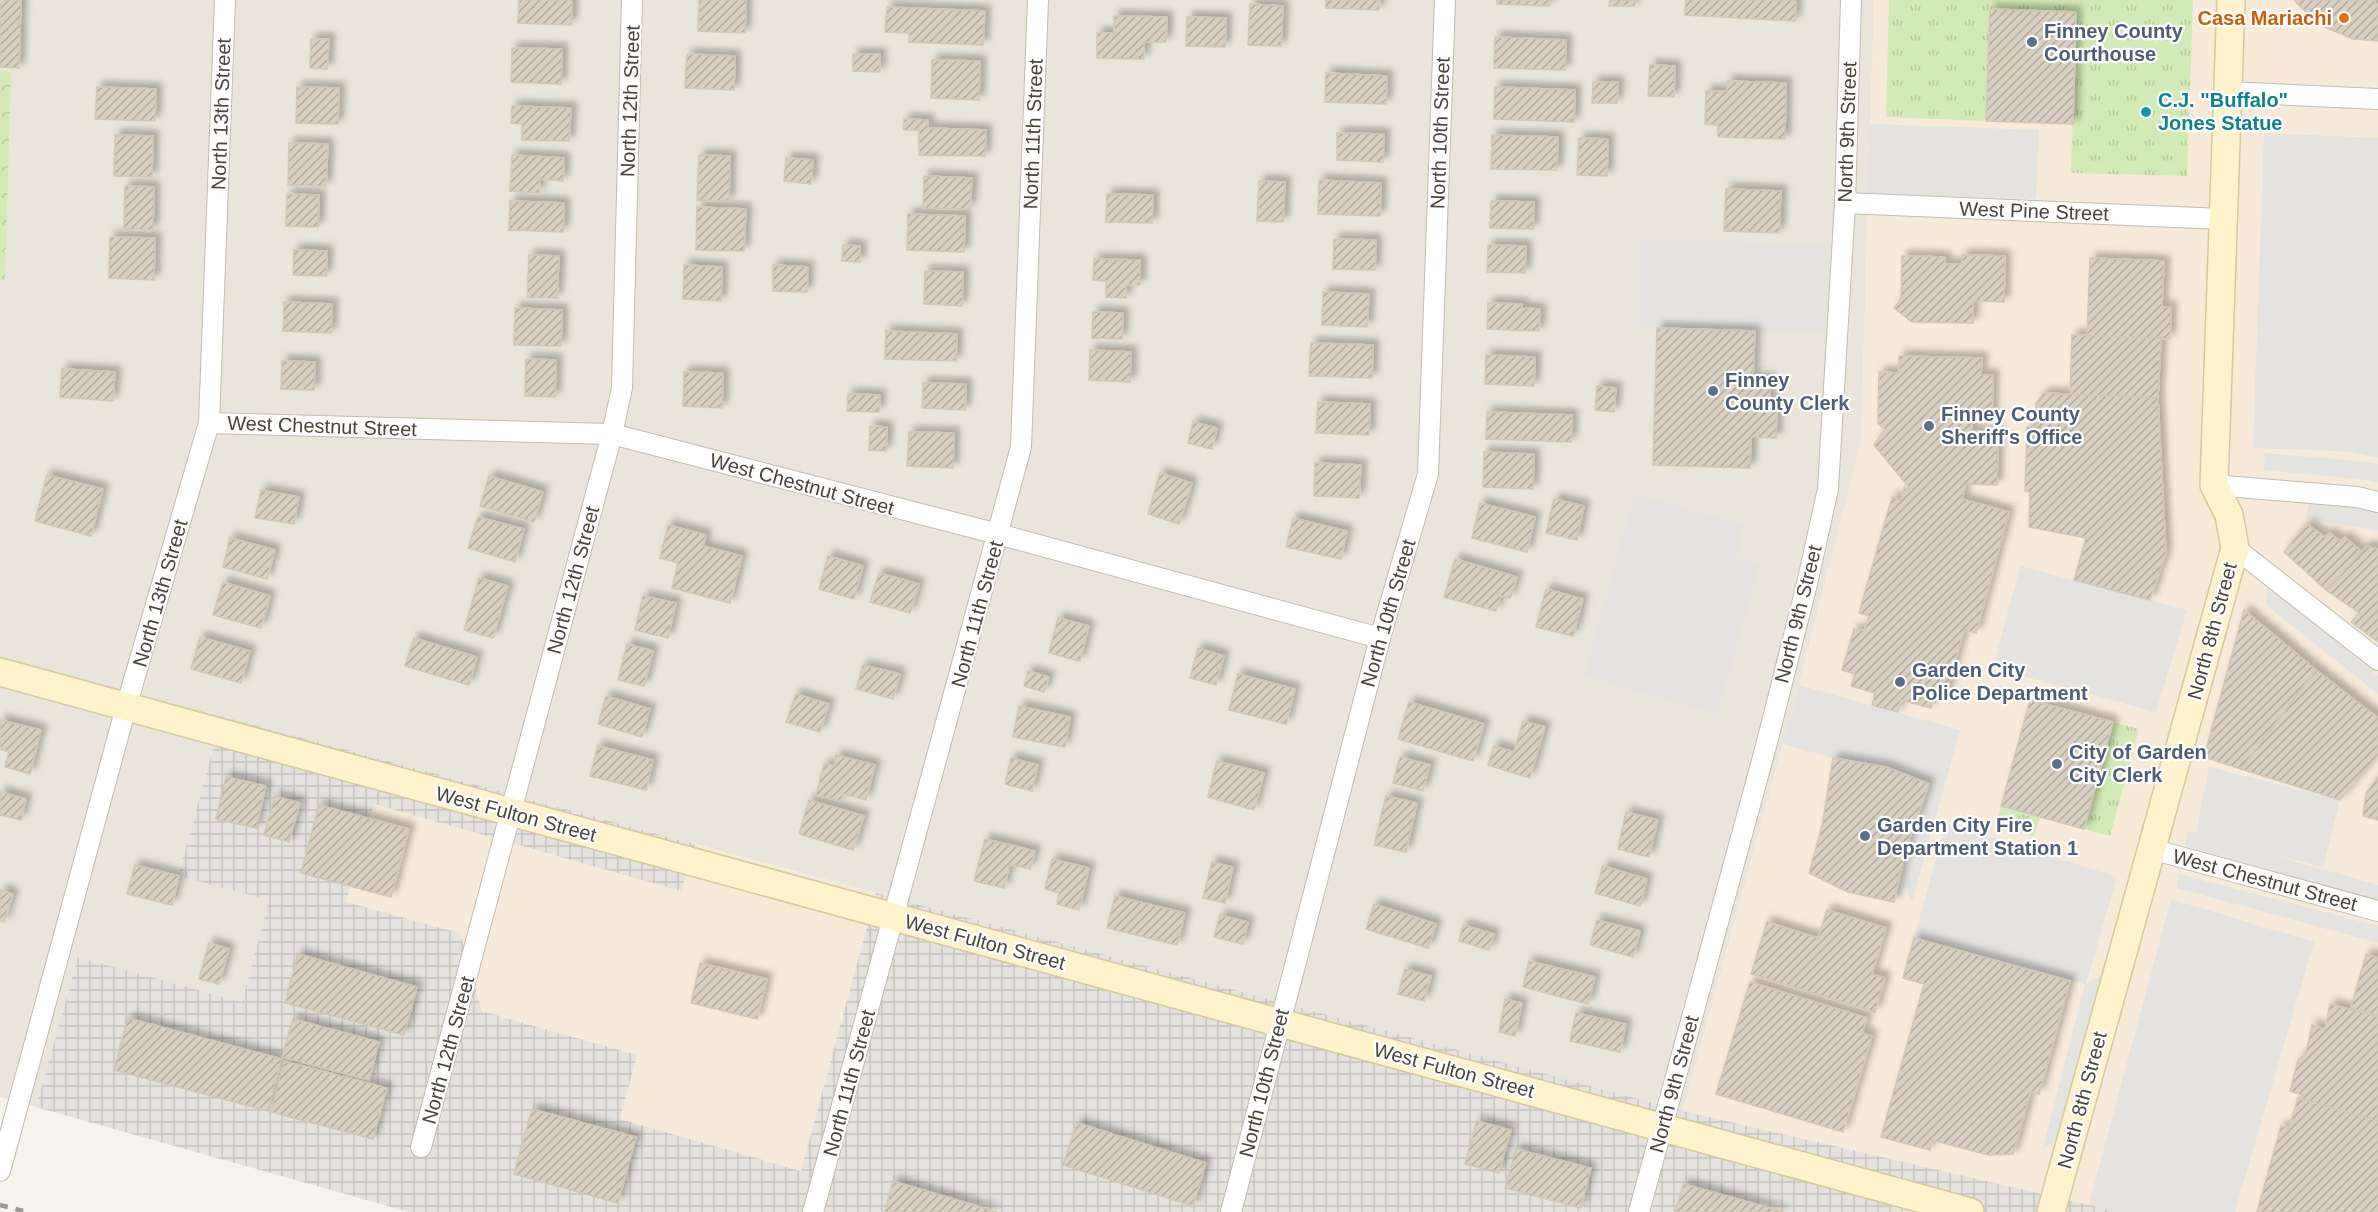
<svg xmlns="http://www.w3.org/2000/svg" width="2378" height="1212" viewBox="0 0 2378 1212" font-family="Helvetica,sans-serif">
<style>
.residential{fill:#eae5da}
.commercial{fill:#f7ead8}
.industrial{fill:url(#industrial-grid)}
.grass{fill:url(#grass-tufts)}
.forest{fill:url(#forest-crowns)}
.parking{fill:#e5e3e0}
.building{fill:url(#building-hatch);stroke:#d3c7b4;stroke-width:1.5;filter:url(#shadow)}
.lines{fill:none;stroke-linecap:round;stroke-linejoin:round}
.street-casing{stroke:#c2bbae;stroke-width:22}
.secondary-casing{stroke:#d6c79b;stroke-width:30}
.street{stroke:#fff;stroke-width:20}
.secondary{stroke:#fff3cd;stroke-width:27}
.rail{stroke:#9a9a9a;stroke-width:4.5;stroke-dasharray:8 8;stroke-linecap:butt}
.food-dot{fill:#e8710a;stroke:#fff;stroke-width:2}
.service-dot{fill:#5c6f8a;stroke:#fff;stroke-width:2}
.culture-dot{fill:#0f9aa8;stroke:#fff;stroke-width:2}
.labels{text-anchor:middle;stroke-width:4.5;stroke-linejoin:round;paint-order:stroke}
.food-label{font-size:20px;font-weight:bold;fill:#c56008;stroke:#fff;text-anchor:end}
.service-label{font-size:20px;font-weight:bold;fill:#4e5e75;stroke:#fff;text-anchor:start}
.culture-label{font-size:20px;font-weight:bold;fill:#0d838f;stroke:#fff;text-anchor:start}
.street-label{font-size:20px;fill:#4b4439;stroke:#fff}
</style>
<defs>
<pattern id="industrial-grid" width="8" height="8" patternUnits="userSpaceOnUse" patternTransform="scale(1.5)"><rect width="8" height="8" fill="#e6e2dd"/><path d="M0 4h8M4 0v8" fill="none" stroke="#c7c3be"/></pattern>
<pattern id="grass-tufts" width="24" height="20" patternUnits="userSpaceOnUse" patternTransform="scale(1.5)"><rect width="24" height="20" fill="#d2eab5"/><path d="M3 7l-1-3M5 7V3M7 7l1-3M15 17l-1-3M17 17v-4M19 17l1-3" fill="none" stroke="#b6ca9c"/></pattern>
<pattern id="forest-crowns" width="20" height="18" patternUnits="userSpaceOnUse" patternTransform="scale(1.5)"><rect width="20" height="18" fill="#d2eab5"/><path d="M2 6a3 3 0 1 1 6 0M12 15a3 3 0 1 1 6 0" fill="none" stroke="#b6ca9c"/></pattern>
<pattern id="building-hatch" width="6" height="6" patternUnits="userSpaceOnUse" patternTransform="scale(1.5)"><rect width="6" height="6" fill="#d8cfc1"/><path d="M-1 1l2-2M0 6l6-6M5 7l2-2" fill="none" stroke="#b1aa9e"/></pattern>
<filter id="shadow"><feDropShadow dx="5.5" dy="-5.5" stdDeviation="3" flood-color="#0004"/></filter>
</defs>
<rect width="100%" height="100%" fill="#f6f3ec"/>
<path class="residential" d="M0,0H1874L1861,442L1799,685L1683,1111L222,716L178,875L269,900L242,1002L78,957L36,1107L0,1097Z"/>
<g class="commercial">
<path d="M1874,0H2378V1212H2120L1683,1111L1799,685L1861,442Z"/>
<path d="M374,804L681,890L695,844L876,893L801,1171L620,1119L637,1055L482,1011L460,933L346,902Z"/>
</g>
<path class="industrial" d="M222,716L695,844L681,891L374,804L346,902L460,933L482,1011L637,1055L620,1119L801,1171L876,893L1683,1111L2120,1212H409L36,1107L78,957L242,1002L269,900L178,876Z"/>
<g class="grass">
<path d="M1889,0H2193L2187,176L2071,173L2076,12L1990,9L1986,121L1886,117Z"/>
<path d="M2113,722L2139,729L2110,836L2084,829Z"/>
<path d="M2001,806L2040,817L2034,836L1995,826Z"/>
</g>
<path class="forest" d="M0,71L11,72L5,280H0Z"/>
<g class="parking">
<path d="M1870,124L2039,130L2036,199L1868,194Z"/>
<path d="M2264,133L2378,138V458L2353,452L2253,448Z"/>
<path d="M1641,238L1843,246L1838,333L1639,327Z"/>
<path d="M2265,453L2370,462L2378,464V483L2368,480L2264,470Z"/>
<path d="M1635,494L1744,525L1735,558L1759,565L1717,714L1584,676Z"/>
<path d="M2309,500L2378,510V531L2306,518Z"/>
<path d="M2020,566L2187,610L2156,712L1993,668Z"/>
<path d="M2267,585L2378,676V694L2266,605Z"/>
<path d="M1799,685L1960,730L1912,903L1905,888L1895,901L1907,846L1886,767L1833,758L1783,744Z"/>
<path d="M2209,767L2340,800L2323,867L2254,850L2378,885V901L2184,849L2188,831L2196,833Z"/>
<path d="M1946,823L2117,877L2086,984L2106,973L2060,1138L2043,1148L2085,984L1914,938Z"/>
<path d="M2179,874L2378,926V943L2177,888Z"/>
<path d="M2171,899L2314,942L2235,1212H2115L2089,1204Z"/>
</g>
<g class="building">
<path d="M0,0H21L19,68L0,67Z"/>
<path d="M519,0H572L571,25L518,23Z"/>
<path d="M699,0H746L745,33L698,31Z"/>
<path d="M1326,0H1380L1379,10L1326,8Z"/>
<path d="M1497,0H1549V6L1497,4Z"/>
<path d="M1610,0H1635V6H1609Z"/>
<path d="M1686,0H1796L1795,21L1685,15Z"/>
<path d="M2294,0H2375V3L2378,4V41L2353,39L2318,24Z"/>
<path d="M1250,4L1283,6L1281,46L1248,45Z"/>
<path d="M887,7L985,11L983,45L909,42V33L885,32Z"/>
<path d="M1990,9L2076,12L2073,124L1986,121Z"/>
<path d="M1114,16L1167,17L1166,42H1144V59L1097,58V33H1114Z"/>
<path d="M1187,17L1226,18L1225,47L1186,46Z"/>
<path d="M1495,37L1566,40L1565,70L1494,68Z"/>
<path d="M311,39H329L327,69L310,68Z"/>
<path d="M512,48L562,49L561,84L511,82Z"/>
<path d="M687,54L735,56L734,90L685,88Z"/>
<path d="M853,54H880V72L853,71Z"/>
<path d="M932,60L980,61L979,100L931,98Z"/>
<path d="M1650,65L1675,66L1674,97L1648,96Z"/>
<path d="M1326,73L1387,76L1386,104L1325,102Z"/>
<path d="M1727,81L1786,83L1785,139L1718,137V125L1705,124L1706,91H1727Z"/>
<path d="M1593,82H1618L1617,103H1592Z"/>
<path d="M97,87L156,89L155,121L95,119Z"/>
<path d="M297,87L339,88L338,124L296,123Z"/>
<path d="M1495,87L1575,90L1574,122L1494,119Z"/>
<path d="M512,106L571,108L569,141L522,140V124L511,123Z"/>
<path d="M904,119L928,120V128L986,130L985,156L919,155V130H903Z"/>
<path d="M1337,133L1384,134L1383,162L1337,160Z"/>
<path d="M115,135L153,136L152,177L114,176Z"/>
<path d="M1492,135L1558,137L1557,170L1491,169Z"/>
<path d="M1579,138L1608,139L1607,176L1577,175Z"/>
<path d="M289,143L328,144L326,186L288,185Z"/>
<path d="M512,155L564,158L563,181L540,179L539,193L510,191Z"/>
<path d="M699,155L730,156L729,201L697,200Z"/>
<path d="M786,158L813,160L811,184L784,181Z"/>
<path d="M924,176L972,178L970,209L923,208Z"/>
<path d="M1319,180L1381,183L1380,216L1318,214Z"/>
<path d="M1259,181L1285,182L1283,222L1257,221Z"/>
<path d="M125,186L154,187L153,230L124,229Z"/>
<path d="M1726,189L1781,191L1779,233L1724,231Z"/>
<path d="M287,194L319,195L318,227L286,226Z"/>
<path d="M1107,194L1153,195L1152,223L1106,222Z"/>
<path d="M510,201L564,203L563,232L509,230Z"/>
<path d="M1491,201L1534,202L1533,229L1490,228Z"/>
<path d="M697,207L746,209L744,251L696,250Z"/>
<path d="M908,214L965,216L964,252L907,250Z"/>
<path d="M110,237L155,238L154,280L109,278Z"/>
<path d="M1334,239L1376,240L1375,270L1333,269Z"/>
<path d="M843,245L860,246V262L842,261Z"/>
<path d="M1488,245L1526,246L1525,273L1487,272Z"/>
<path d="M294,250L327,251L326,276L293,275Z"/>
<path d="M529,255L559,256L557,298L527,297Z"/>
<path d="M1962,255L2005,256L2004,302L1973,301V323L1912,322L1894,308L1901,299L1902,256L1945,257V264H1962Z"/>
<path d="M2090,258L2164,261L2162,307H2171L2170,339L2087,336Z"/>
<path d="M1094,259L1140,260V285H1126V298L1106,297V281L1093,280Z"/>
<path d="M684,265L722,267L721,301L683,299Z"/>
<path d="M773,265L808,267L807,292L773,291Z"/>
<path d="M925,271L963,272L962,306L924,304Z"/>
<path d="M1323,292L1369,294L1367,327L1322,325Z"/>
<path d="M284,302L332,304L331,333L283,331Z"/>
<path d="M1488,303L1522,304V308L1540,309L1539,331L1487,329Z"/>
<path d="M515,308L562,310L561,346L514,345Z"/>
<path d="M1093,312L1123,313L1122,339L1092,338Z"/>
<path d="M1657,328L1755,331L1753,378L1770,379V404H1777L1776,438L1751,437L1750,468L1653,465Z"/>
<path d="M886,331L957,334L956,361L885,359Z"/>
<path d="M2072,335L2161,338L2158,398L2070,395Z"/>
<path d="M1311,343L1373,345L1372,378L1309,376Z"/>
<path d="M1090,350L1131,352L1130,382L1089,380Z"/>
<path d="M1486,355L1535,357L1534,386L1485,384Z"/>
<path d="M1899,356L1982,358L1981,375H1993L1992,420L1972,419V431L1998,432L1997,485L1966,484L1962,499L2009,512L1976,633L1964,630L1945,698L1934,695L1931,708L1901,700L1898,712L1872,705L1875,693L1851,686L1855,674L1842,670L1854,629L1864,631L1869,616L1859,613L1892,497L1901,500L1904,488L1911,490L1874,445L1885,429L1878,424L1879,372L1899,373Z"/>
<path d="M526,359L556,360L555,397L525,396Z"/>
<path d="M282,361L315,362L314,390L281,389Z"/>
<path d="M62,369L115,372L113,401L60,397Z"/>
<path d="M684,372L723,373L722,408L683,406Z"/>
<path d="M923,383L966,384L965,410L922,408Z"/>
<path d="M1597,386L1616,388L1614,412L1595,410Z"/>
<path d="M2044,393L2158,398L2166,553L2150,600L2074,580L2086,538L2029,527L2030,492L2025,491L2027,427H2037L2036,403Z"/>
<path d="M848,394L880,395L879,412L847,411Z"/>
<path d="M1318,402L1370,404L1369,435L1316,433Z"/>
<path d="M1487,412L1572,415L1571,442L1486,439Z"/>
<path d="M1193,422L1217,428L1212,449L1188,443Z"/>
<path d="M870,426L887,427L886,451L869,450Z"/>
<path d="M909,432L954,433L953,468L907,466Z"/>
<path d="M1484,452L1534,454L1533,489L1483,487Z"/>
<path d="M1315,463L1361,465L1359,498L1314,496Z"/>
<path d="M1160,473L1192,483L1179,524L1148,514Z"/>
<path d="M47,475L103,489L91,536L35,521Z"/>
<path d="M489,476L543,492L534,522L480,506Z"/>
<path d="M261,490L299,497L294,524L255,518Z"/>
<path d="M1554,499L1584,506L1577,540L1546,533Z"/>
<path d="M1480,503L1535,517L1527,552L1472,538Z"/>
<path d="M478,517L524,529L515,562L468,548Z"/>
<path d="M1293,518L1347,531L1341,559L1286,547Z"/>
<path d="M2307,524L2325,537L2330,533L2340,541L2345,537L2362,552L2326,590L2284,552Z"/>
<path d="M668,525L706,535L703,546L742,556L730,603L672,588L678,563L660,558Z"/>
<path d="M230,538L275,550L267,579L223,567Z"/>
<path d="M2367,546L2378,549V642L2351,622L2359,613L2326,590Z"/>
<path d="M828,556L863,566L854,599L819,589Z"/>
<path d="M1455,559L1517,577L1510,598L1501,596L1496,611L1444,597Z"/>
<path d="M879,573L919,584L910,613L870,602Z"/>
<path d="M479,578L508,586L493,638L464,630Z"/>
<path d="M223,582L270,596L261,628L213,615Z"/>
<path d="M1546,589L1583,599L1573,636L1536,627Z"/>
<path d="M643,596L676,603L668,638L635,630Z"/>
<path d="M2244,610L2316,670L2241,769L2204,757Z"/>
<path d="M1058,618L1089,626L1080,661L1049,653Z"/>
<path d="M200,637L250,651L241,683L191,669Z"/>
<path d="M414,638L477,657L469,685L405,666Z"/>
<path d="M627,644L653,651L644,686L618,680Z"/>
<path d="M1198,648L1224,656L1216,685L1190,678Z"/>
<path d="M863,665L900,674L893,699L856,689Z"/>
<path d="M2316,670L2378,718V755L2340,800L2241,769Z"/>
<path d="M1028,671L1049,677L1044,692L1024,686Z"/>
<path d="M1238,674L1295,689L1286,724L1229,710Z"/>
<path d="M796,694L829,704L820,732L786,722Z"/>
<path d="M606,696L650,709L642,737L598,724Z"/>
<path d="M2030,700L2113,722L2084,829L2001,806Z"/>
<path d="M1409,702L1484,724L1473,761L1398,739Z"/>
<path d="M1019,706L1070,717L1065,747L1013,737Z"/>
<path d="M0,720L41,730L30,774L5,767L9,752L0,749Z"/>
<path d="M1523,721L1545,727L1530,778L1488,765L1494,746L1514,752Z"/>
<path d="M598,746L653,760L646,790L590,776Z"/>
<path d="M836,755L875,765L866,800L843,794L841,801L816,795L824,764L834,766Z"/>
<path d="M1400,757L1430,765L1423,791L1393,783Z"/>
<path d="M1011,758L1038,765L1032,791L1005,784Z"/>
<path d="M1833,758L1886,767L1929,784L1907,846L1894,902L1848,892L1809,873L1822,826Z"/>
<path d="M1217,761L1264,773L1254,810L1208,797Z"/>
<path d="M226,777L266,786L256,828L216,819Z"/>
<path d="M2378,777V820L2363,816L2366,793Z"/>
<path d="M0,792L26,799L21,820L0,815Z"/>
<path d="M275,796L300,803L289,842L264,835Z"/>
<path d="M1386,796L1417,803L1406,852L1374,845Z"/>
<path d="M809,800L864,816L853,850L799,834Z"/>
<path d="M319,805L409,829L391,897L301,873Z"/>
<path d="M1626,812L1658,820L1649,857L1618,849Z"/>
<path d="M985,839L1035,851L1030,869L1010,864L1004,888L974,881Z"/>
<path d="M1052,859L1089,868L1079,910L1057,904L1059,893L1045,889Z"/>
<path d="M1212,862L1233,867L1225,903L1203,898Z"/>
<path d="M135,865L179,876L172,905L127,894Z"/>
<path d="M1603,866L1647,879L1640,906L1595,893Z"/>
<path d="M0,890L13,894L4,922L0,921Z"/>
<path d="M1115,896L1185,913L1177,945L1107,928Z"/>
<path d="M1374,904L1436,924L1428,948L1366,929Z"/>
<path d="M1827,910L1886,928L1872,974L1885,978L1875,1012L1751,974L1767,922L1818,938Z"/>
<path d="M1220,915L1248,922L1243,944L1214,937Z"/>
<path d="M1597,920L1640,931L1633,957L1590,945Z"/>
<path d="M1463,925L1494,934L1489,950L1459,941Z"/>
<path d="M1914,938L2070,981L2039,1094L2031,1091L2013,1154L1988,1155L1932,1140L1930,1150L1881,1137L1924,984L1903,978Z"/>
<path d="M209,943L229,949L219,984L199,979Z"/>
<path d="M298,954L417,987L404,1035L285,1003Z"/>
<path d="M2366,954L2378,958V1016L2351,1008Z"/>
<path d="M1529,961L1595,977L1588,1004L1523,987Z"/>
<path d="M700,963L767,979L757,1019L691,1003Z"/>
<path d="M1405,969L1431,976L1424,1001L1398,994Z"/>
<path d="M1750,982L1867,1018L1862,1033L1872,1036L1843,1132L1716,1094Z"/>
<path d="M1505,999L1522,1003L1515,1036L1499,1032Z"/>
<path d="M2330,1004L2378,1017V1121L2298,1098L2303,1095L2290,1091L2298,1060L2306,1053L2312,1025L2325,1029Z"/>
<path d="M1576,1013L1626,1024L1620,1052L1570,1041Z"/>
<path d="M128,1018L282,1059L268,1111L114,1070Z"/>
<path d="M293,1019L379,1042L369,1080L282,1057Z"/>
<path d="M284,1061L387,1088L373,1139L271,1112Z"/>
<path d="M2298,1098L2378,1121V1212H2257L2281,1126L2289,1128Z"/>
<path d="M532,1109L636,1137L618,1203L514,1174Z"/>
<path d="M1477,1121L1511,1130L1499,1173L1465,1164Z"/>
<path d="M1077,1123L1206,1163L1193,1206L1063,1165Z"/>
<path d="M1516,1149L1591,1168L1581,1208L1505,1188Z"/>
<path d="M893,1181L997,1212H885Z"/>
<path d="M1684,1184L1784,1212H1675Z"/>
</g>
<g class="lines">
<g class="street-casing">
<g id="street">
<path d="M2228,92L2378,99"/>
<path d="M1845,203L2223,219"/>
<path d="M209,423L612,434L998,534L1380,638"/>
<path d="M2214,485L2357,497L2378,502"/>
<path d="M2235,548L2378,660"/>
<path d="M2151,849L2378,911"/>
<path d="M421,1147L612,434L622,388L632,0"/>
<path d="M0,1171L126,707L209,423L225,0"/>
<path d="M813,1212L1021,447L1038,0"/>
<path d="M1231,1212L1380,638L1428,474L1445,0"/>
<path d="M1639,1212L1765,750L1807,584L1828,489L1845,203L1851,0"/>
</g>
</g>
<g class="secondary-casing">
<g id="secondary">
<path d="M0,672L1970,1212"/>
<path d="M2051,1212L2235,548L2229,515L2214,485L2231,0"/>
</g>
</g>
<use href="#street" class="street"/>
<use href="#secondary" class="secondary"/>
<path class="rail" d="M0,1205L27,1212"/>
</g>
<circle class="food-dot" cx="2344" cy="18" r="6"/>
<g class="service-dot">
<circle cx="2032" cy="42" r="6"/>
<circle cx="1713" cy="391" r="6"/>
<circle cx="1929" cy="426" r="6"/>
<circle cx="1900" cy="682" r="6"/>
<circle cx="2057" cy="764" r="6"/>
<circle cx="1865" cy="836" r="6"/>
</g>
<circle class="culture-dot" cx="2146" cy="112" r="6"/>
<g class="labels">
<g class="food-label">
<text x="2332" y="25">Casa Mariachi</text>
</g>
<g class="service-label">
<text x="2044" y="38">Finney County<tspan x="2044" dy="23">Courthouse</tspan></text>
<text x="1725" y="387">Finney<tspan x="1725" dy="23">County Clerk</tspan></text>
<text x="1941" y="421">Finney County<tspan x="1941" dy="23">Sheriff's Office</tspan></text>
<text x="1912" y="677">Garden City<tspan x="1912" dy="23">Police Department</tspan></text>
<text x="2069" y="759">City of Garden<tspan x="2069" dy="23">City Clerk</tspan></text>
<text x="1877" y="832">Garden City Fire<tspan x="1877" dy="23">Department Station 1</tspan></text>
</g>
<g class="culture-label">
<text x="2158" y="107">C.J. "Buffalo"<tspan x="2158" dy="23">Jones Statue</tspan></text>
</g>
<g class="street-label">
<text transform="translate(630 101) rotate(-88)" y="7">North 12th Street</text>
<text transform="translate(221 114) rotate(-88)" y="7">North 13th Street</text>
<text transform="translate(1847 132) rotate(-88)" y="7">North 9th Street</text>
<text transform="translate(1440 133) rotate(-88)" y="7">North 10th Street</text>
<text transform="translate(1033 134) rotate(-88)" y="7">North 11th Street</text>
<text transform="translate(2034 211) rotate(2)" y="7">West Pine Street</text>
<text transform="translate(322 426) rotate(2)" y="7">West Chestnut Street</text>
<text transform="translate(802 484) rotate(15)" y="7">West Chestnut Street</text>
<text transform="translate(573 580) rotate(-75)" y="7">North 12th Street</text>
<text transform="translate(160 593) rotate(-74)" y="7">North 13th Street</text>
<text transform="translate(1388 613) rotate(-74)" y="7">North 10th Street</text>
<text transform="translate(977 614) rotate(-75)" y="7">North 11th Street</text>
<text transform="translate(1798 614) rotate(-76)" y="7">North 9th Street</text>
<text transform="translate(2212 631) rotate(-75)" y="7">North 8th Street</text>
<text transform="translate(516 814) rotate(15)" y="7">West Fulton Street</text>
<text transform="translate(2265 880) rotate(15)" y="7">West Chestnut Street</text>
<text transform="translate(985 942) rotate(15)" y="7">West Fulton Street</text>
<text transform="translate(448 1050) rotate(-75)" y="7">North 12th Street</text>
<text transform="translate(1454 1070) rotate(15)" y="7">West Fulton Street</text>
<text transform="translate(849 1083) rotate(-75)" y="7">North 11th Street</text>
<text transform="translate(1264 1083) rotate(-76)" y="7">North 10th Street</text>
<text transform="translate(1674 1084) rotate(-75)" y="7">North 9th Street</text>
<text transform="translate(2082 1100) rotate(-75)" y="7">North 8th Street</text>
</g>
</g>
</svg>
